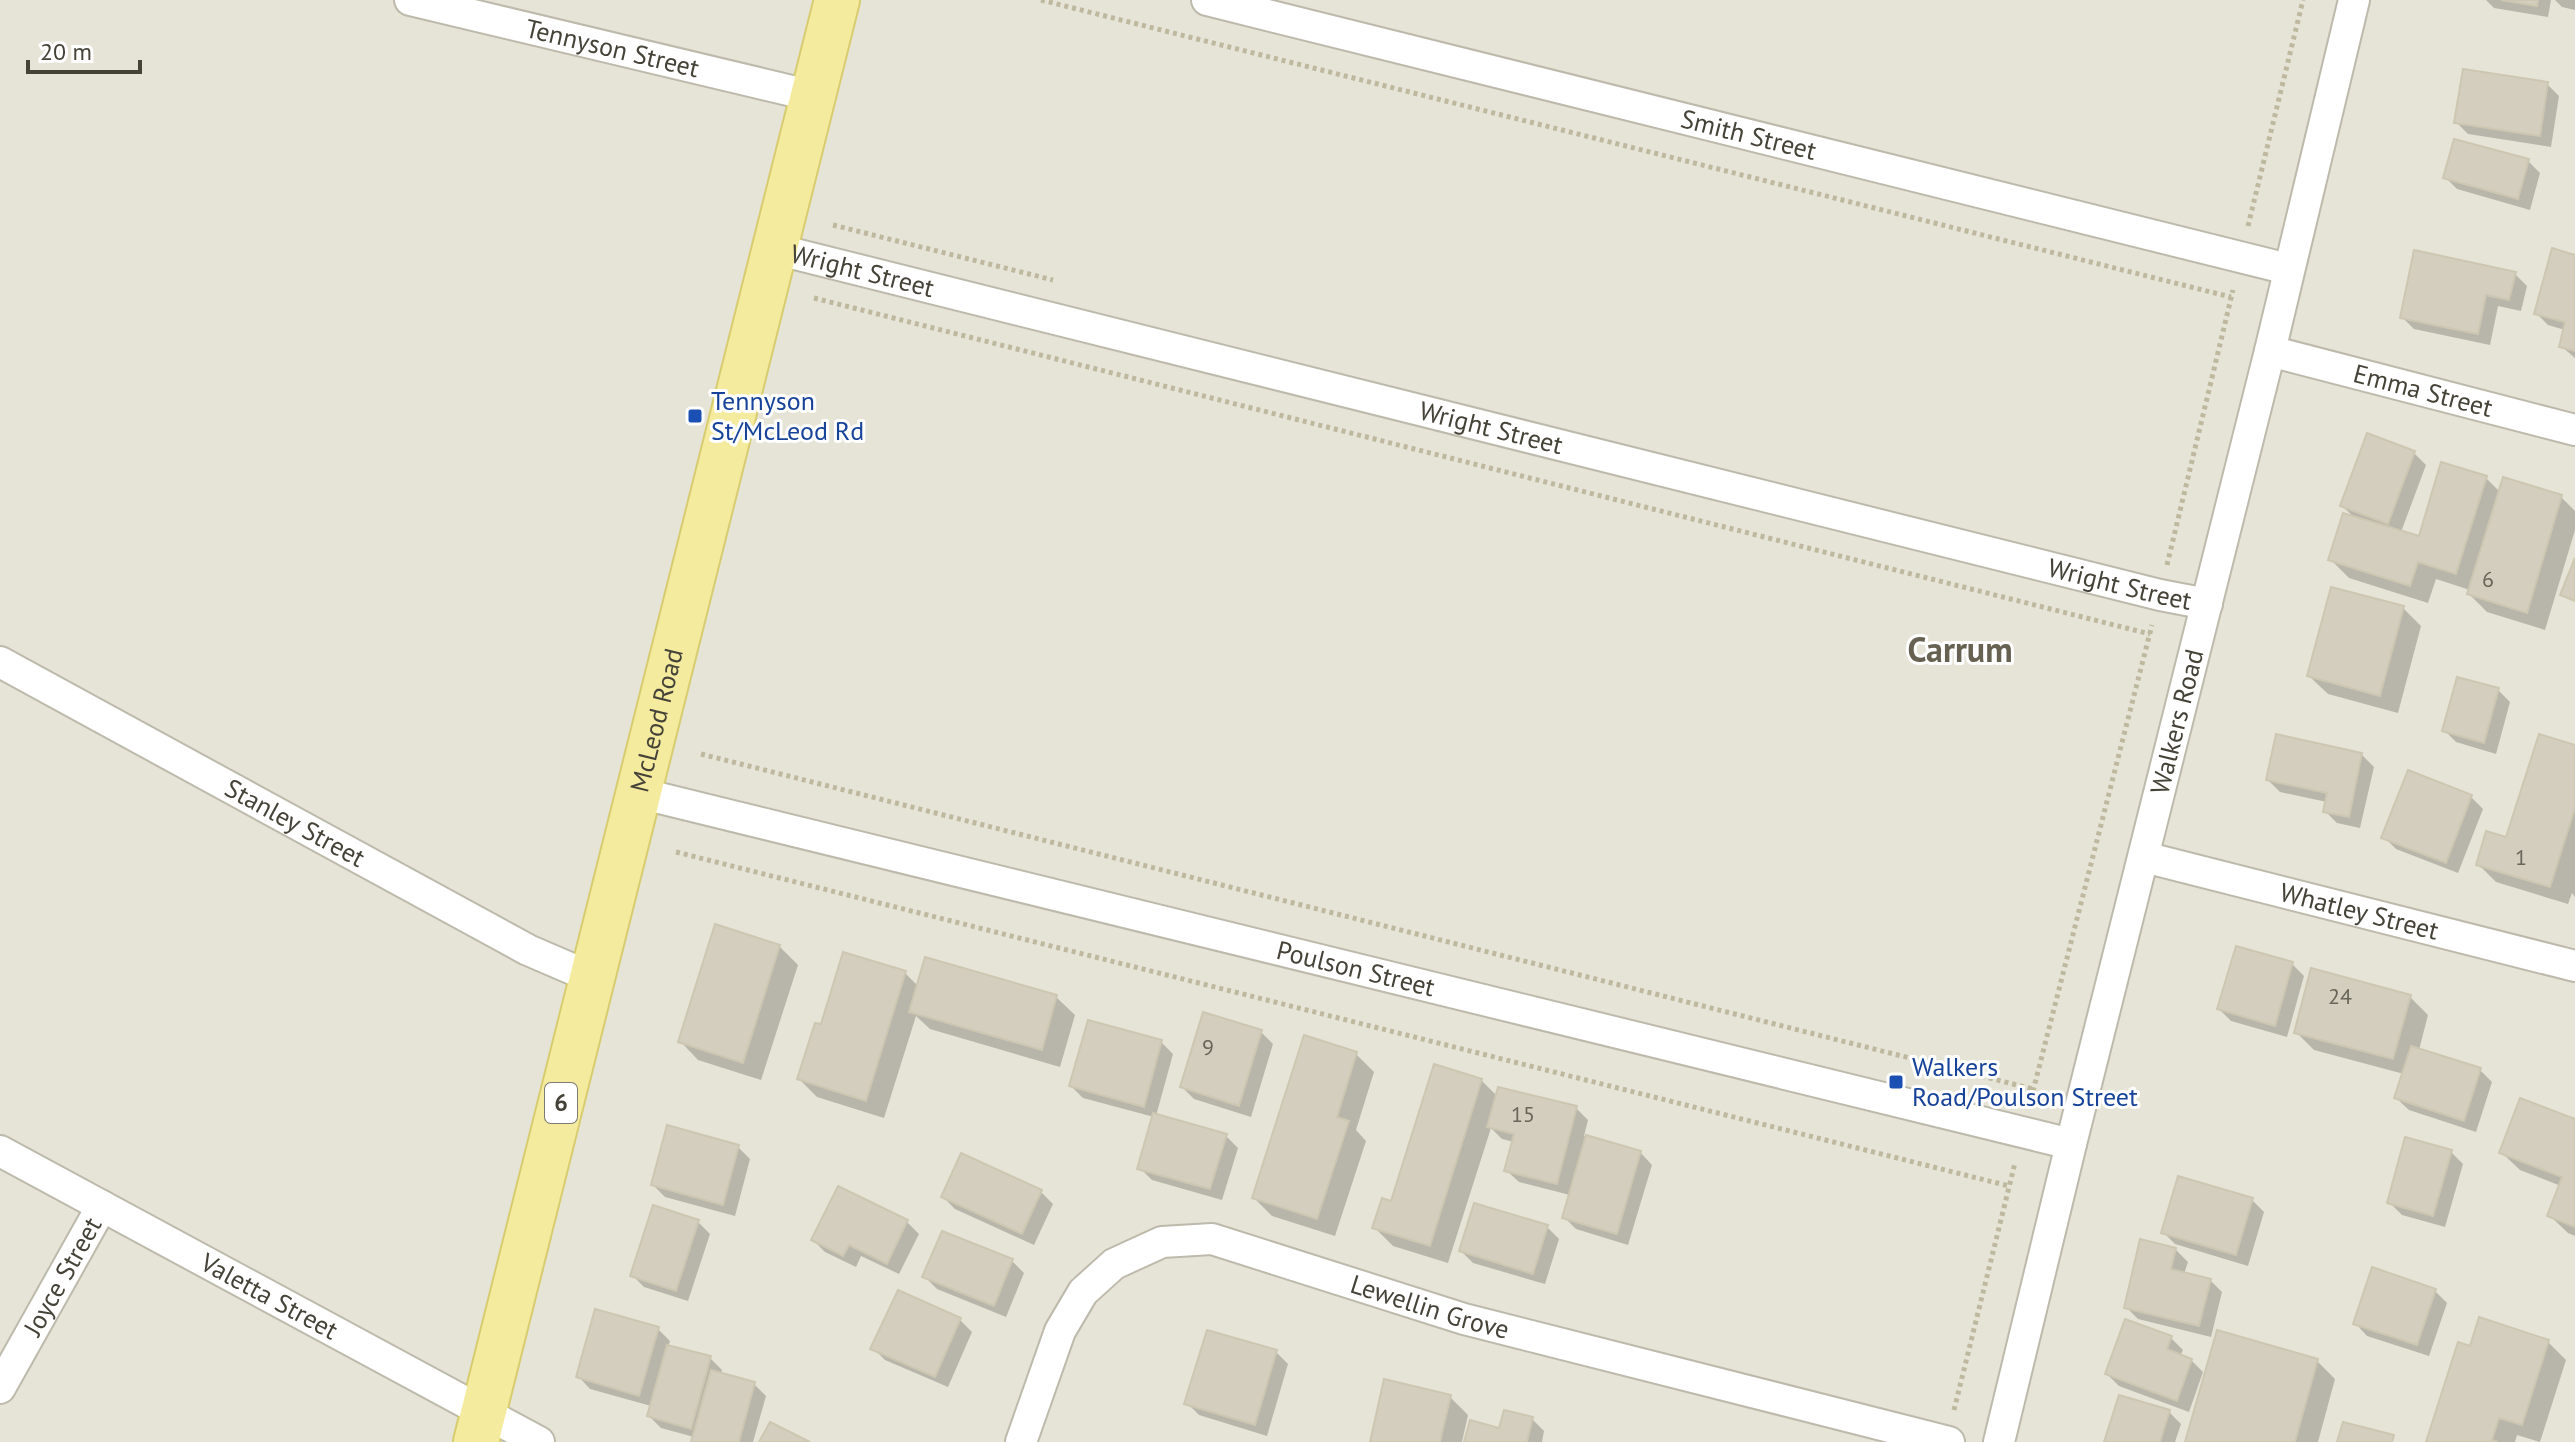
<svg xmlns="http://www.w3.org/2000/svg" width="2575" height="1442" viewBox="0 0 2575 1442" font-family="'PT Sans',sans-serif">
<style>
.residential{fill:#e6e4d6}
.shadow{fill:#0003}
.building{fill:#d3cebe;stroke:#cdc7b2;stroke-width:2}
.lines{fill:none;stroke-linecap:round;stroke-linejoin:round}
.minor-casing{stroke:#bdbaab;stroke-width:34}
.primary-casing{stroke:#d8cc70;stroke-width:48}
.path{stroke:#bdb89e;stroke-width:5;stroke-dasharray:4 4;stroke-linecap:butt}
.minor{stroke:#fff;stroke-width:30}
.primary{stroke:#f4eb9f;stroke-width:44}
.transit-dot{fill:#1a4fb4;stroke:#fff;stroke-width:3}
.labels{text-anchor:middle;stroke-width:6;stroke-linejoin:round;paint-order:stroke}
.number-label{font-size:22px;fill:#686559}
.shield{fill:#fff;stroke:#7d7b73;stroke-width:2}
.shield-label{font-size:24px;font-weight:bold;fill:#454237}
.street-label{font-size:26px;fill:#454237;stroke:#fff}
.transit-label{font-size:26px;fill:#164399;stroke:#fff;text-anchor:start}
.district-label{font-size:34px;font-weight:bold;fill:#666150;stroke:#fff}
</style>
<rect width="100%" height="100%" fill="#f2f1e8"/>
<rect class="residential" x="0" y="0" width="2575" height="1442"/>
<g class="shadow">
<path d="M2486,0H2551L2548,17L2494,8Z"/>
<path d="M2555,0H2575V10L2562,7Z"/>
<path d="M2547,84L2559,96L2551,147L2468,134L2456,122Z"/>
<path d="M2528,161L2540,173L2530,210L2457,189L2445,177Z"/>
<path d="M2575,257V358L2561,346L2565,330L2548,325L2536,313Z"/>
<path d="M2515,274L2527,286L2521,311L2498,306L2490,345L2414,329L2402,317Z"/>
<path d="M2414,453L2426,465L2401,532L2420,538L2486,478L2500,492L2561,497L2575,511V530L2545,630L2487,612L2469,594L2470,590L2436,579L2428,603L2349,578L2331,560L2355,518L2342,506Z"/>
<path d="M2403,608L2421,626L2398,713L2328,694L2309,676Z"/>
<path d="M2498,690L2510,702L2496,754L2456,742L2444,730Z"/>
<path d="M2575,747V897L2572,893L2568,904L2496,882L2478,864L2507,840Z"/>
<path d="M2362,755L2374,767L2360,828L2337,823L2325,811L2327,802L2280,792L2268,780Z"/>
<path d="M2471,797L2483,809L2458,873L2396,849L2384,837Z"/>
<path d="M779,946L798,965L761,1080L698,1060L680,1041Z"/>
<path d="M2292,964L2304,976L2287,1037L2231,1021L2219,1009Z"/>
<path d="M905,973L918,986L1056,997L1075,1015L1060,1067L930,1029L916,1016L884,1118L817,1097L799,1079Z"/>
<path d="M2410,997L2428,1015L2419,1050L2480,1070L2492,1082L2476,1132L2409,1110L2396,1098L2404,1074L2314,1050L2296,1032Z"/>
<path d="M1261,1032L1273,1044L1251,1117L1194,1099L1182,1087Z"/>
<path d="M1161,1042L1173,1054L1156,1116L1226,1136L1238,1148L1222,1200L1152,1180L1140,1168L1154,1117L1083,1098L1071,1086Z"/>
<path d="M1356,1054L1374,1072L1356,1130L1366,1141L1335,1236L1272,1216L1254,1198Z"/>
<path d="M1481,1080L1497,1096L1576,1108L1588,1120L1584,1136L1640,1152L1652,1165L1628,1245L1576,1229L1564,1217L1570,1195L1519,1182L1506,1170L1514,1142L1502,1139L1491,1128L1448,1263L1393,1246L1375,1228Z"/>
<path d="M2575,1121V1236L2568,1233L2549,1215L2561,1186L2520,1170L2501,1152Z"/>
<path d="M738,1147L750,1159L735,1216L665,1197L653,1185Z"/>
<path d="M2451,1152L2463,1164L2445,1227L2402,1215L2390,1203Z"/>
<path d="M1041,1192L1053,1204L1034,1245L955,1209L943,1197Z"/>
<path d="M2252,1200L2264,1212L2248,1266L2175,1244L2163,1232Z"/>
<path d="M698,1222L710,1234L688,1301L644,1287L632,1275Z"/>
<path d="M907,1222L919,1234L899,1274L861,1256L856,1267L825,1252L813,1240Z"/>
<path d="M1547,1227L1559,1239L1545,1284L1473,1263L1461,1251Z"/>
<path d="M2175,1249L2188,1262L2184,1274L2210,1280L2222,1292L2211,1337L2138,1319L2126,1307Z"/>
<path d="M1012,1261L1024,1273L1006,1317L937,1289L925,1277Z"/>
<path d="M2435,1291L2447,1303L2429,1356L2367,1336L2355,1323Z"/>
<path d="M960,1320L972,1332L948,1387L885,1360L873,1348Z"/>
<path d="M658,1329L670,1341L668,1347L710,1358L722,1370L721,1374L754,1384L766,1396L753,1442H694V1437L661,1428L649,1416L651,1406L590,1389L578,1376Z"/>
<path d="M2171,1338L2183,1350L2180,1356L2191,1360L2203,1372L2189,1412L2119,1386L2107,1374Z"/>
<path d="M2548,1342L2566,1360L2540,1442L2517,1435L2515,1442H2428L2472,1349Z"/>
<path d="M1276,1352L1288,1364L1267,1436L1199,1415L1187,1403Z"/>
<path d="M2317,1361L2335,1379L2318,1442H2187Z"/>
<path d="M1450,1397L1468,1415L1462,1442H1372Z"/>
<path d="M2169,1412L2181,1424L2175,1442H2107Z"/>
<path d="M1532,1419L1544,1431L1542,1442H1467Z"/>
</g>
<g class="building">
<path d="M2501,0H2538L2537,6Z"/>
<path d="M2463,69L2548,82L2540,136L2454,123Z"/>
<path d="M2454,139L2529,159L2518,199L2443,178Z"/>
<path d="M2552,248L2575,255V351L2559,347L2565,322L2534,314Z"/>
<path d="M2414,250L2516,272L2509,300L2486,295L2478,334L2400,318Z"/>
<path d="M2367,433L2415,451L2388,524L2340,506Z"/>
<path d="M2441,462L2487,476L2456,574L2418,562L2410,586L2328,560L2343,513L2419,536Z"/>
<path d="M2503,477L2562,495L2527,613L2467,594Z"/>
<path d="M2575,558V601L2560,595Z"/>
<path d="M2331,587L2404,606L2380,696L2307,676Z"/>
<path d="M2457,677L2499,688L2484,743L2442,731Z"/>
<path d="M2276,734L2362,753L2349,817L2323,812L2327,793L2266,780Z"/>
<path d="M2539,734L2575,745V808L2550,887L2476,865L2486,831L2506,837Z"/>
<path d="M2408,770L2472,795L2446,863L2381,838Z"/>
<path d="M715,924L780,945L743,1063L678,1042Z"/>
<path d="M2236,946L2293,962L2275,1026L2217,1009Z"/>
<path d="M843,952L906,971L866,1101L797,1079L815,1023L821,1024Z"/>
<path d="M925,957L1057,995L1042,1050L909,1012Z"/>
<path d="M2311,968L2411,995L2393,1059L2294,1033Z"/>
<path d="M1203,1012L1262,1030L1239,1106L1180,1087Z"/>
<path d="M1088,1020L1162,1040L1144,1107L1069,1086Z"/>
<path d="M1304,1035L1357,1052L1337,1117L1349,1121L1317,1219L1252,1198Z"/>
<path d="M2411,1046L2481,1068L2464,1121L2394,1098Z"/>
<path d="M1434,1064L1482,1079L1430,1246L1372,1228L1382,1198L1391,1201Z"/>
<path d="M1498,1087L1577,1106L1557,1184L1504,1171L1514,1134L1487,1127Z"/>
<path d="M2520,1098L2575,1119V1227L2547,1216L2562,1177L2499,1153Z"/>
<path d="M1153,1113L1227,1134L1210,1189L1137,1169Z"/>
<path d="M667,1125L739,1145L723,1205L651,1185Z"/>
<path d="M1586,1135L1641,1151L1617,1234L1562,1218Z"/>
<path d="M2405,1137L2452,1150L2433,1216L2387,1203Z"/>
<path d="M961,1153L1042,1190L1022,1234L941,1197Z"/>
<path d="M2178,1176L2253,1198L2236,1255L2161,1233Z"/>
<path d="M838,1186L908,1220L887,1264L849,1245L843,1256L811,1240Z"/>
<path d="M1474,1203L1548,1225L1533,1274L1459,1251Z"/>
<path d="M653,1205L699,1220L676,1291L630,1276Z"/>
<path d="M942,1231L1013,1259L994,1306L922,1277Z"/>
<path d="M2140,1239L2176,1248L2171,1269L2211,1279L2199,1326L2124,1308Z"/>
<path d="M2372,1267L2436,1289L2417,1345L2353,1324Z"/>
<path d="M898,1290L961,1318L935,1377L870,1349Z"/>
<path d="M595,1309L659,1327L639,1396L576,1377Z"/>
<path d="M2479,1317L2549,1340L2522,1425L2499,1418L2492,1440L2498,1442H2426L2458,1342L2470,1346Z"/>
<path d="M2125,1319L2172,1336L2167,1349L2192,1359L2177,1401L2105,1374Z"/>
<path d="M1207,1330L1277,1350L1255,1425L1184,1404Z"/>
<path d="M2217,1330L2318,1359L2295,1442H2185Z"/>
<path d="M667,1345L711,1356L691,1429L647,1416Z"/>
<path d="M711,1370L755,1382L739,1442H691Z"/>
<path d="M1384,1379L1451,1395L1440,1442H1370Z"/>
<path d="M2119,1395L2170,1410L2160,1442H2104Z"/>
<path d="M1504,1410L1533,1417L1527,1442H1464L1470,1420L1499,1428Z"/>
<path d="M770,1422L810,1442H759Z"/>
<path d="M2343,1422L2394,1435L2392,1442H2337Z"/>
</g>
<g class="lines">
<g class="minor-casing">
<g id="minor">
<path id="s1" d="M410,0L813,96"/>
<path id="s2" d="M1207,0L2288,269"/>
<path id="s3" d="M775,249L2160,595L2207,604"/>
<path id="s4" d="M2270,351L2575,430"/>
<path id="s5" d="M0,662L528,950L593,978"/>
<path id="s6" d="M639,793L2071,1144"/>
<path id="s7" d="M2144,857L2575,966"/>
<path id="s8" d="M0,1151L539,1442"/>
<path id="s9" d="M0,1388L102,1206"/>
<path id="s10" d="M1021,1442L1060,1331L1083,1292L1114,1264L1162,1242L1212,1239L1464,1319L1949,1442"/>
<path id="s11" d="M1999,1442L2071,1144L2270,351L2354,0"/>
</g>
</g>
<g class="primary-casing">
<g id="primary">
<path id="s12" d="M476,1442L837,0"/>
</g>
</g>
<g class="path">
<path d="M1041,0L2231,297"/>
<path d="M833,225L1053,280"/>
<path d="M2248,226L2303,0"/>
<path d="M814,298L2150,634"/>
<path d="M2167,565L2233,290"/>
<path d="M701,754L2033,1089"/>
<path d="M676,852L2009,1186"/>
<path d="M2031,1099L2152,625"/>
<path d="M1954,1410L2015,1163"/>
</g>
<use href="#minor" class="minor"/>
<use href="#primary" class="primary"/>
</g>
<g class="transit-dot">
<rect x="687" y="408" width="16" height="16" rx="4"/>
<rect x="1888" y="1074" width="16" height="16" rx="4"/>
</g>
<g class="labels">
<g class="number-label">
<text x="2488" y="587">6</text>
<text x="2521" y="865">1</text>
<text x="2340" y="1004">24</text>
<text x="1208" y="1055">9</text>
<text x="1523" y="1122">15</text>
</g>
<rect class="shield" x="545" y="1083" width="32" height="40" rx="6"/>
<g class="shield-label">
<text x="561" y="1111">6</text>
</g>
<g class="street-label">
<text dy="9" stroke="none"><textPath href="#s1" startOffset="208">Tennyson Street</textPath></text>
<text dy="9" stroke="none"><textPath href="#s2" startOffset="558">Smith Street</textPath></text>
<text dy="9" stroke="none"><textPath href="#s3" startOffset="90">Wright Street</textPath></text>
<text dy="9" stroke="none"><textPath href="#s4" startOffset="158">Emma Street</textPath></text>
<text dy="9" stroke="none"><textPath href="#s3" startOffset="738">Wright Street</textPath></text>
<text dy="9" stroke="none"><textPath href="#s3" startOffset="1386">Wright Street</textPath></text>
<text dy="9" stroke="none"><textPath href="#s12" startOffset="744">McLeod Road</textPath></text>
<text dy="9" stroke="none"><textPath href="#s11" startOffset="742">Walkers Road</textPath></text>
<text dy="9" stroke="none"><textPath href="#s5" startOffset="336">Stanley Street</textPath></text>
<text dy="9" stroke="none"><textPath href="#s7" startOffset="222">Whatley Street</textPath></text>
<text dy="9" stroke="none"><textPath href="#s6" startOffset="738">Poulson Street</textPath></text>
<text dy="9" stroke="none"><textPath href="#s9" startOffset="128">Joyce Street</textPath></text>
<text dy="9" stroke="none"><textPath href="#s8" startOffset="306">Valetta Street</textPath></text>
<text dy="9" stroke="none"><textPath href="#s10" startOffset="536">Lewellin Grove</textPath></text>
</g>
<g class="transit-label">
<text x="711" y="410">Tennyson<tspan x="711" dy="30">St/McLeod Rd</tspan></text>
<text x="1912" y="1076">Walkers<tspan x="1912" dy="30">Road/Poulson Street</tspan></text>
</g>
<g class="district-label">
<text x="1960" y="662">Carrum</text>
</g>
</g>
<path d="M28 60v12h112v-12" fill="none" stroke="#454237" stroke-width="4"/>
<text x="40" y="60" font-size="24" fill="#454237" stroke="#ffffff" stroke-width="6" paint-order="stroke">20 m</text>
</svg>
